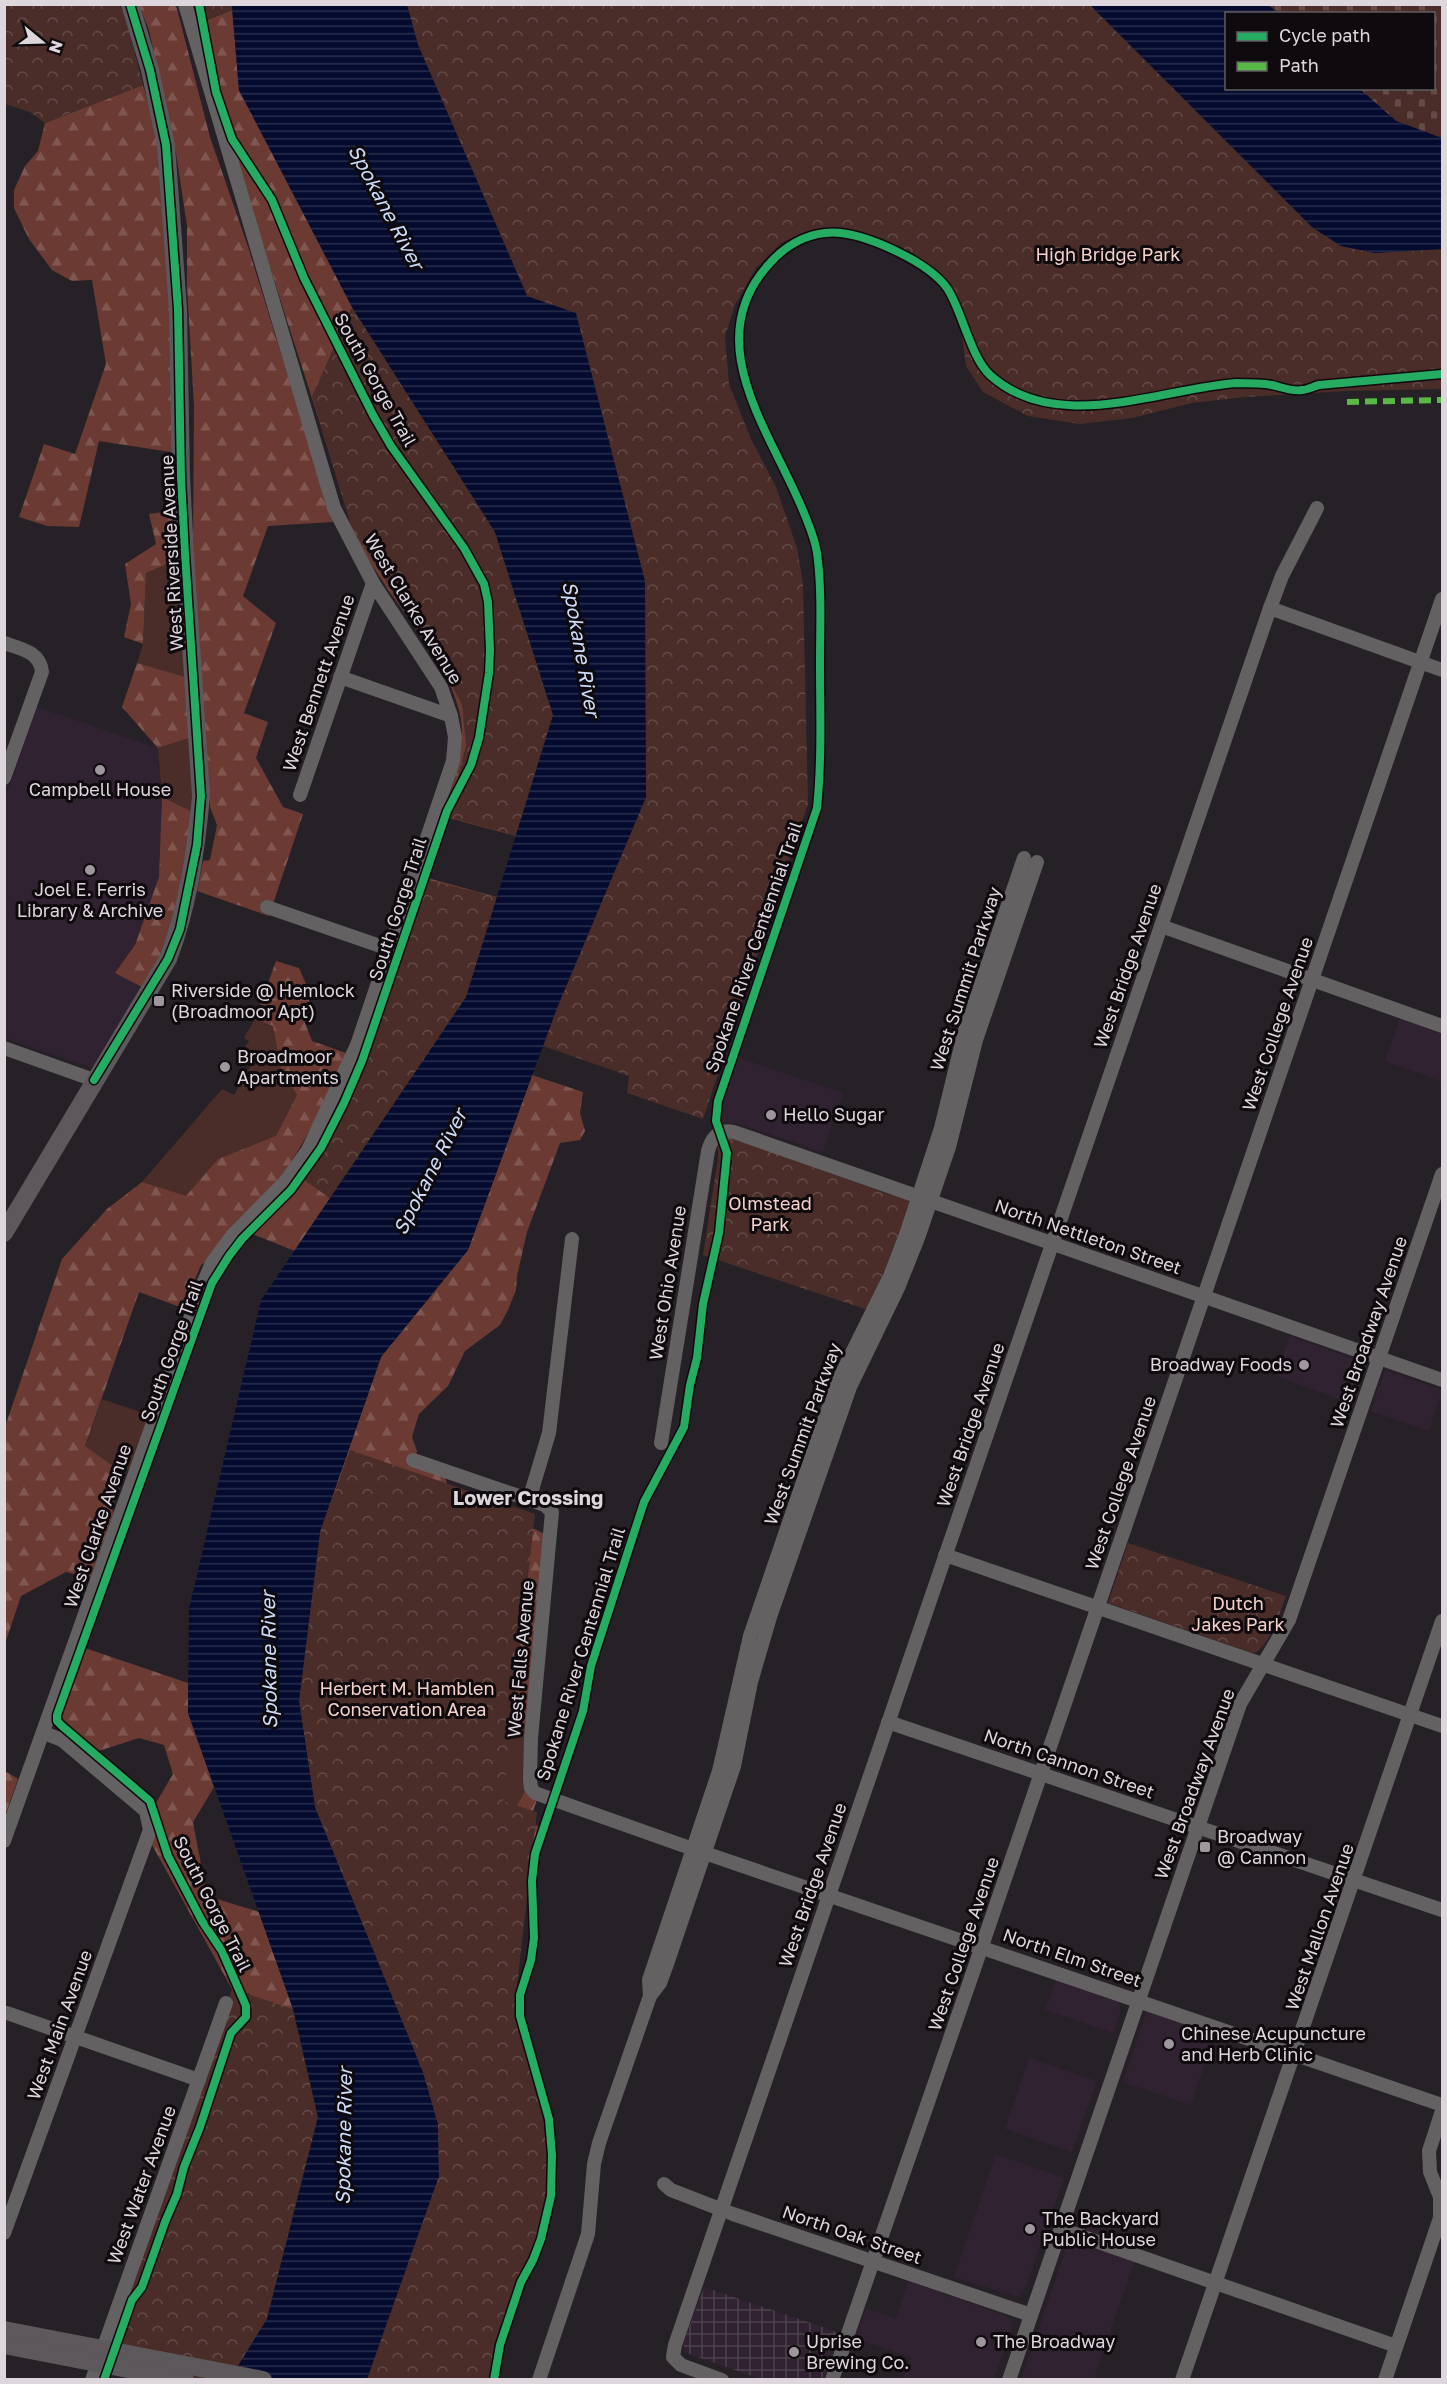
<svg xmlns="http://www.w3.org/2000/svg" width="1447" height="2384" viewBox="0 0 1447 2384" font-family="'Golos Text',sans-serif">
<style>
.built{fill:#302230}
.industrial{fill:url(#industrial-grid)}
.grass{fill:#4a2d28}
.forest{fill:url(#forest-firs)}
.cemetery{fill:url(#cemetery-stones)}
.park{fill:url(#park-crowns)}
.water{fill:url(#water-rules)}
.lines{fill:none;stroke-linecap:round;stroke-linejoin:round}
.minor{stroke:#646162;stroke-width:14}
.major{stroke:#5c585b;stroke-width:18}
.major-bridge{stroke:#5c585b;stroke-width:18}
.quiet{stroke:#58b947;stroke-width:6;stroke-dasharray:12 6;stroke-linecap:butt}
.cycleway-casing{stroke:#0f0a0e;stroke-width:11}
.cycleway{stroke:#26ab63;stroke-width:8}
.poi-dot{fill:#9e979d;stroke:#0f0a0e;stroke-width:2}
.labels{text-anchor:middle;stroke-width:6;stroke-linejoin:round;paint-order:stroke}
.park-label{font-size:18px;fill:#f6d1c9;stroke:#0f0a0e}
.street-label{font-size:18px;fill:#ded6dd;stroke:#0f0a0e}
.poi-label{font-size:18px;fill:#ded6dd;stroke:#0f0a0e;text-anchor:start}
.water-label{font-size:20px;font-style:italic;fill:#ccdbf8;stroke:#0f0a0e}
.neighbourhood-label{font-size:20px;font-weight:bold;fill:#ded6dd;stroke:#0f0a0e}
</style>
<defs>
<pattern id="industrial-grid" width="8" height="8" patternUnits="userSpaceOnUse" patternTransform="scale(1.5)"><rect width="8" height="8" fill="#302230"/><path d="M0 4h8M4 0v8" fill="none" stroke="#4e414e"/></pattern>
<pattern id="forest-firs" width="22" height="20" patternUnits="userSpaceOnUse" patternTransform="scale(1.5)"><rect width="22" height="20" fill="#6b3b33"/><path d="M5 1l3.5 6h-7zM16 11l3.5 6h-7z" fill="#805750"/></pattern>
<pattern id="cemetery-stones" width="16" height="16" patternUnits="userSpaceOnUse" patternTransform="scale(1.5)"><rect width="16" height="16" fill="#4a2d28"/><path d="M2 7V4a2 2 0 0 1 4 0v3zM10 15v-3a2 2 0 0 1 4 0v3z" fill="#644b47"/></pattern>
<pattern id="park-crowns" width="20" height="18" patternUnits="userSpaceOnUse" patternTransform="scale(1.5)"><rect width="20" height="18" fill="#4a2d28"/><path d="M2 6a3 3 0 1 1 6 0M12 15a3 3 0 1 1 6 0" fill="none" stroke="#644b47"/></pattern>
<pattern id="water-rules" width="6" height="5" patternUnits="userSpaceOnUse" patternTransform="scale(1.5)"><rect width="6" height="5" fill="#040b2e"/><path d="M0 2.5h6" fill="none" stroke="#282e4c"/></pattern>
</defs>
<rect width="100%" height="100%" fill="#262126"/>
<g class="built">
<path d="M37,707L158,748L162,797L159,877L135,945L116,973L142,987L92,1068L5,1038V799Z"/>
<path d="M1400,1018L1442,1034V1082L1385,1061Z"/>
<path d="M737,1057L843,1093L823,1152L735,1123H721L723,1104Z"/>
<path d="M1290,1336L1366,1363L1352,1404L1276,1376Z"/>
<path d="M1385,1370L1442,1390L1429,1431L1371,1411Z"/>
<path d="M1056,1980L1118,2002L1121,2010L1113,2033L1045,2010Z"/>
<path d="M1147,2011L1215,2033L1191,2105L1123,2082Z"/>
<path d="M1029,2058L1097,2081L1072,2152L1005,2129Z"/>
<path d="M996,2154L1064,2178L1024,2291L1017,2297L954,2277Z"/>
<path d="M1075,2222L1140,2245L1094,2379L1021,2380Z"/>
<path d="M908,2281L1007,2316L1010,2319L1012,2327L994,2379H903L910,2357L855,2339L866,2308L896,2319Z"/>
</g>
<path class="industrial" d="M704,2287L840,2333L824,2379H761L686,2353L683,2344Z"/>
<g class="grass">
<path d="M181,558L189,678L137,663L143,644L146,573Z"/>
<path d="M192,737L193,812L162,797L158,748Z"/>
<path d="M255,1019L273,1026L281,1069L297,1095L276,1137L218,1159L186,1197L142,1182L222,1089L234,1095L254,1060L242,1052L249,1041L244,1038Z"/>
<path d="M102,1399L149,1415L129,1469L124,1474L85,1447Z"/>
<path d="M529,1720L527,1788L507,1823L494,1824L503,1748L518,1728Z"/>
</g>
<g class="forest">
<path d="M139,5H176L210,137L248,247L333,522L268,526L243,596L276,623L244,713L268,722L256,758L283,807L303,814L269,916L197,891L203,861L210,860L217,825L210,807L193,557L194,406L187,286V226L176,153L149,30Z"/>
<path d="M232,10L239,90L352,307L553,715L516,836L442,816C453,784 467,749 460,714C445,646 377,593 353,526C337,482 325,437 310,392C270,270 233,147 197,24Z"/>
<path d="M143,85L164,161L177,453L99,441L79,527L47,526L19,517L44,444L75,454L106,364L92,280L72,281L52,270L29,239L14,208V190L25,166L38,151L45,123Z"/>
<path d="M177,510L181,558L146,573L143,644L124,637L131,604L125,564L156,544L149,514Z"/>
<path d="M137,663L189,678L192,737L158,748L122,707Z"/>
<path d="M162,797L193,812L182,879L164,952L142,987L115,973L135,945L159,877Z"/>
<path d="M420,876L497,897L466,997L295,1251L247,1232L292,1185L320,1144L340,1102L372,1021Z"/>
<path d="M276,961L299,968L311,996L303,1018L312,1041L346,1053C327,1097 308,1140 279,1179C258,1208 231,1235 206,1262L201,1265L183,1308L139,1292L85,1446L124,1474L112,1507L113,1514L90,1578L66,1572L21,1596L5,1644V1427L62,1259L107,1209L142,1182L186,1196L218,1159L276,1136L297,1095L281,1069L273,1026L255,1019Z"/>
<path d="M532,1075L583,1092L580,1113L585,1131L580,1140L560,1143L527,1232L517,1276L516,1290L508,1310L500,1325L465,1351L448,1386L419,1414L412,1437L417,1451L412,1466L445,1477L451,1497L514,1519L547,1535L529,1720L518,1728L503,1748L493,1785L507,1823L527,1788L537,1800L532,1814L533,1823L539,1827L529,1856L485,2044L367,2379L408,2263L315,1807L320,1532L381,1357L468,1250Z"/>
<path d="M79,1646L188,1683V1713L214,1787L193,1822L207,1896L259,1912L293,2009L253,2042L250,1994L232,1989L152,1845L153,1830L150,1813L173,1774L164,1745L139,1738L89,1754L54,1722L55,1713Z"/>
<path d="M5,1771L18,1779L5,1816Z"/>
</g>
<path class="cemetery" d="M1268,5H1442V138L1396,121L1360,89L1434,88V14L1278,13Z"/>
<g class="park">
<path d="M4,5H119L125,15L143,85L45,123L30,112L5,104Z"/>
<path d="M192,5H232V10L197,24Z"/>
<path d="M407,5H1090L1312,227L1341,246L1375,253L1442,249V389L1347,391L1245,397L1192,403L1132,418L1080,424L1028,416L983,392L966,366L962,336L949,295L930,269L893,247L856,234L814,229L781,243L756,268L735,305L725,336L729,384L751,439L776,487L797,548L803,584L808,804L703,1119L627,1093L629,1076L543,1046L557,1008L646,797L527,296L418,45Z"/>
<path d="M352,307L495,532L553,715L516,836L448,817L466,745L462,705L443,668L352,529L312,396Z"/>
<path d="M420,878L497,897L466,997L331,1199L300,1177C359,1087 386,979 420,878Z"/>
<path d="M732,1137L887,1194L906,1198L910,1203L907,1220L901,1229L868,1310L703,1255L718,1158V1146L723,1139Z"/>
<path d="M350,1450L535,1514L503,1801L537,1812L515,2003L548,2139L547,2188L537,2240L490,2379H367L439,2176L438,2124L423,2072L315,1807L299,1701L320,1532Z"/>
<path d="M1128,1543L1286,1596C1280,1612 1269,1648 1253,1653L1108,1603Z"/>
<path d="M232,1989L293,2009L318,2117L267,2319L230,2379H139L97,2365Z"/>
</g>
<g class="water">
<path d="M232,5H407L418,45L527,296L576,313L645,581L646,797L557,1008L468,1250L381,1357L320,1532L299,1701L315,1807L423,2072L438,2124L439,2176L367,2379H230L267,2319L318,2117L293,2009L188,1713L189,1609L261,1300L466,997L553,715L495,532L352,307L239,90Z"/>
<path d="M1090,5H1268L1278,13L1226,14V88L1360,89L1396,121L1442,138V249L1375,253L1341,246L1312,227Z"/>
</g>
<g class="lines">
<g class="minor">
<path d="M1270,608L1442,670"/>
<path d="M4,643C22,649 40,652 42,672L4,778"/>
<path d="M340,677L451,716"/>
<path d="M300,795L373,583"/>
<path d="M267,907L389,949"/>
<path d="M1161,926L1442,1026"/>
<path d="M4,1048L94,1080"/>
<path d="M661,1443L708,1151C712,1137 719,1129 734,1132L1442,1380"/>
<path d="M413,1460L545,1505L552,1512L531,1738L530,1779L531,1788L535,1793L693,1849L1442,2105"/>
<path d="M529,1500L549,1433L572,1239"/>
<path d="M945,1555L1442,1726"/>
<path d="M888,1722L1442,1910"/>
<path d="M4,1841L200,1291L212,1263L232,1236L285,1182L308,1150L357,1045L453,761L455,737L451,716L441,687L373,583L334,508L185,4"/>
<path d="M650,1996L649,1980L656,1959L719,1771L750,1636L837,1383L890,1276L907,1232L941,1128L964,1034L1024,858"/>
<path d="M7,2013L199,2080"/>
<path d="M664,2184L671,2190L733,2214L1031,2315"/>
<path d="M1061,2229L1396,2346"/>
<path d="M4,2233L150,1830L146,1811L62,1740L44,1733"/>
<path d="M92,2380L226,2003"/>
<path d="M539,2380L588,2234L594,2164L599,2143L650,1996L660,1983L667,1964L734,1766L751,1682L770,1617L850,1387L898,1288L918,1238L949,1147L976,1040L1037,862"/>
<path d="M722,2380L681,2365L673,2357L675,2345L1270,608L1282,576L1317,508"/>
<path d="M832,2380L982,1946L1442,599"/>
<path d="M1009,2380L1240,1704L1289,1620L1442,1174"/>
<path d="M1182,2380L1442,1621"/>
<path d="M1385,2380L1440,2218V2197L1430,2172L1429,2151L1442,2111"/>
</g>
<path class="major" d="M4,1233L168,959C188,907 196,851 201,796L185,554L181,477L178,309L166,145L150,70L130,4"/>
<g class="major-bridge">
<path d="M4,2330L263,2380"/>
<path d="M4,2345L185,2380"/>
</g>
<path class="quiet" d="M1347,402L1442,400"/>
<g class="cycleway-casing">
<g id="cycleway">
<path d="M94,1080L168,959L180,929L197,845L201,796L185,554L181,477L178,309L166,145L150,70L130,4"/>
<path d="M104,2380L132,2300L142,2287L165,2222L177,2194L184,2167L200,2127L231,2033L246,2017V2006L222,1951L202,1921L168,1856L150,1801L62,1726L57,1721V1715L212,1283L229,1256L242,1239L291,1190L321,1148L344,1103L362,1061L447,811L471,765L479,738L489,673L490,650L488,602L484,584L464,548L391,446L373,415L304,278L272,200L232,139L216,92L199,4"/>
<path d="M494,2380L500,2345L521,2282L533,2260L541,2239L551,2196L552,2155L549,2119L520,2016V1995L531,1960L534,1938L532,1881L535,1854L583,1711L591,1666L644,1502L684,1427L690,1385L697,1358L703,1304L719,1233L727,1153L716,1121L718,1101L817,808C822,759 820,711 820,662C820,626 822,589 817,553C815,539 809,525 804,513C772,433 696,341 771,262C789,242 814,230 841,233C872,237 928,262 947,288C962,310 970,356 990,375C1056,435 1159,389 1236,383C1248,383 1261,383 1272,385C1281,387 1293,392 1302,390C1308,390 1314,386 1319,385L1442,374"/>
</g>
</g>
<use href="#cycleway" class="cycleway"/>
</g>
<g class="poi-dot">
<circle cx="100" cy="770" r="6"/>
<circle cx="90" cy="870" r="6"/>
<rect x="153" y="995" width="12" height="12" rx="3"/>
<circle cx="225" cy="1067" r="6"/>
<circle cx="771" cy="1115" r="6"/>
<circle cx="1304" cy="1365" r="6"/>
<rect x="1199" y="1841" width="12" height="12" rx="3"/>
<circle cx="1169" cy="2044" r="6"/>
<circle cx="1030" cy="2229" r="6"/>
<circle cx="981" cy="2342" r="6"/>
<circle cx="794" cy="2352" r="6"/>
</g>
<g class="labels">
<g class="park-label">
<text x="1108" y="261">High Bridge Park</text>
<text x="770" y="1210">Olmstead<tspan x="770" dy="21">Park</tspan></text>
<text x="1238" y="1610">Dutch<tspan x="1238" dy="21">Jakes Park</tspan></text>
<text x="407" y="1695">Herbert M. Hamblen<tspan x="407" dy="21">Conservation Area</tspan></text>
</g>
<g class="street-label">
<text transform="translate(375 380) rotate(61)" y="6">South Gorge Trail</text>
<text transform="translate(172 553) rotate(-93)" y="6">West Riverside Avenue</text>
<text transform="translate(413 609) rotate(59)" y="6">West Clarke Avenue</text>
<text transform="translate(319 683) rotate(-71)" y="6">West Bennett Avenue</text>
<text transform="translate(398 909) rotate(-72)" y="6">South Gorge Trail</text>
<text transform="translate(754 947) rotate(-71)" y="6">Spokane River Centennial Trail</text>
<text transform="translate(1128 966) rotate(-71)" y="6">West Bridge Avenue</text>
<text transform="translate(966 979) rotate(-72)" y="6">West Summit Parkway</text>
<text transform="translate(1278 1024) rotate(-71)" y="6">West College Avenue</text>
<text transform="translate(1088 1237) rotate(19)" y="6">North Nettleton Street</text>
<text transform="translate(668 1283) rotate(-81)" y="6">West Ohio Avenue</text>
<text transform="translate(1369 1332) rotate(-71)" y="6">West Broadway Avenue</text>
<text transform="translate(172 1351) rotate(-70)" y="6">South Gorge Trail</text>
<text transform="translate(971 1425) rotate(-71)" y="6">West Bridge Avenue</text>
<text transform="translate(803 1434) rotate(-70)" y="6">West Summit Parkway</text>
<text transform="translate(1121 1483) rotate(-71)" y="6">West College Avenue</text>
<text transform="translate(98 1526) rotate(-71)" y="6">West Clarke Avenue</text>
<text transform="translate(581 1654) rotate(-73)" y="6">Spokane River Centennial Trail</text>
<text transform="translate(521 1659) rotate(-85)" y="6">West Falls Avenue</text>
<text transform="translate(1069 1764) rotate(19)" y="6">North Cannon Street</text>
<text transform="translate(1195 1784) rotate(-70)" y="6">West Broadway Avenue</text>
<text transform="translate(813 1885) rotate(-71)" y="6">West Bridge Avenue</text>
<text transform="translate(212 1904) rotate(63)" y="6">South Gorge Trail</text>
<text transform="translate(1320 1927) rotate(-71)" y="6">West Mallon Avenue</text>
<text transform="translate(964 1944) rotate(-71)" y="6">West College Avenue</text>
<text transform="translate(1072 1958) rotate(19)" y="6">North Elm Street</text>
<text transform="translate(60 2025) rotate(-70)" y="6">West Main Avenue</text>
<text transform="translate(142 2185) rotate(-70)" y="6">West Water Avenue</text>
<text transform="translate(852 2235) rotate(19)" y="6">North Oak Street</text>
</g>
<g class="poi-label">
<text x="100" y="796" text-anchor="middle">Campbell House</text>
<text x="90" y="896" text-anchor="middle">Joel E. Ferris<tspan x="90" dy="21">Library &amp; Archive</tspan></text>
<text x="171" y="997">Riverside @ Hemlock<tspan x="171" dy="21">(Broadmoor Apt)</tspan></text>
<text x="237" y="1063">Broadmoor<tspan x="237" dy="21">Apartments</tspan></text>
<text x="783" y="1121">Hello Sugar</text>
<text x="1292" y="1371" text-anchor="end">Broadway Foods</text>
<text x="1217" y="1843">Broadway<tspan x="1217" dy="21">@ Cannon</tspan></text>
<text x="1181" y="2040">Chinese Acupuncture<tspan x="1181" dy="21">and Herb Clinic</tspan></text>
<text x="1042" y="2225">The Backyard<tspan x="1042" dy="21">Public House</tspan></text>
<text x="806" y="2348">Uprise<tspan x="806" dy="21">Brewing Co.</tspan></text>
<text x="993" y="2348">The Broadway</text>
</g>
<g class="water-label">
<text transform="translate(386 207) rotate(62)" y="7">Spokane River</text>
<text transform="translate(581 649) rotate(80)" y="7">Spokane River</text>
<text transform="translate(430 1172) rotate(-63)" y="7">Spokane River</text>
<text transform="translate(269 1660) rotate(-91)" y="7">Spokane River</text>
<text transform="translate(344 2136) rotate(-89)" y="7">Spokane River</text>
</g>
<g class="neighbourhood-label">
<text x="528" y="1505">Lower Crossing</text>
</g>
</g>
<rect width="1447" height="2384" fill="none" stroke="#ded6dd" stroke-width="12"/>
<rect x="1225" y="12" width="210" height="78" fill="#0f0a0e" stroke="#625c61" stroke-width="1.5"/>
<rect x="1237" y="32" width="30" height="9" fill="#26ab63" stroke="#625c61" stroke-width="1.5"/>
<text x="1279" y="42" font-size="18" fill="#ded6dd">Cycle path</text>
<rect x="1237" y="62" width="30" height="9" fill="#58b947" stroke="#625c61" stroke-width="1.5"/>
<text x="1279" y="72" font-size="18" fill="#ded6dd">Path</text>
<g transform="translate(42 42) rotate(109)" stroke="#0f0a0e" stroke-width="4.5" paint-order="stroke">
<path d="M0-4.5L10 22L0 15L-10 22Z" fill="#ded6dd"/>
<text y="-9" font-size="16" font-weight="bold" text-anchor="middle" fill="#ded6dd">N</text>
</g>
</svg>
